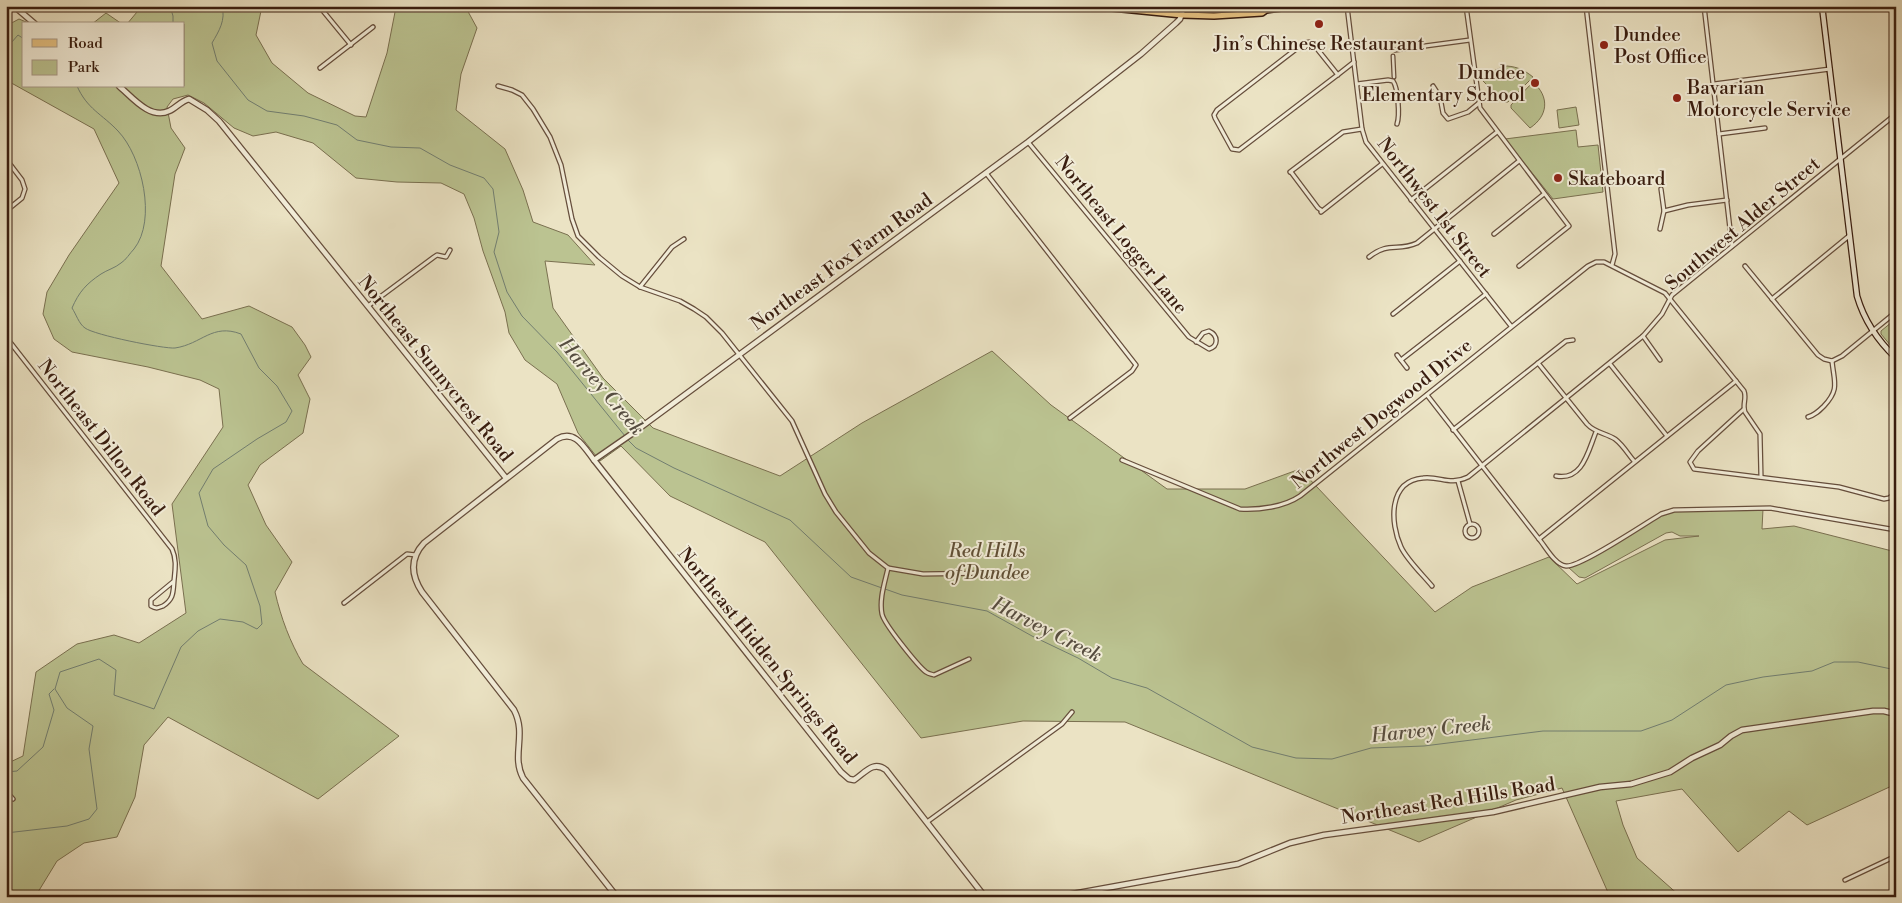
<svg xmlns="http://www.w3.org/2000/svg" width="1902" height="903" viewBox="0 0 1902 903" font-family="'Libre Bodoni',serif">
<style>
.green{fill:#bbc391;stroke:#7a7050}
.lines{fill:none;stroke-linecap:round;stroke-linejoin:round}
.stream{stroke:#727e70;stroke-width:1}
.pedestrian-casing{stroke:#664e3c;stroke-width:5}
.minor-casing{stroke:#664e3c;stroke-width:5.5}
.tertiary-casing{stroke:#664e3c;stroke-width:7}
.secondary-casing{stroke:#391d0f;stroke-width:7}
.primary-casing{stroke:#391d0f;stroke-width:8}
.pedestrian{stroke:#f2edd9;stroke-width:2.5}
.minor{stroke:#f2edd9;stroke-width:3}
.tertiary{stroke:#f2edd9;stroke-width:4.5}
.secondary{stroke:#f2edd9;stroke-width:4.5}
.primary{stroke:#e6c282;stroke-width:5}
.poi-dot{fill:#8f2418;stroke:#f2edd9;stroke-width:2}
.labels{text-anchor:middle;stroke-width:4;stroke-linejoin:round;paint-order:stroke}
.poi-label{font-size:19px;fill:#391d0f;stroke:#f2edd9;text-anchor:start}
.street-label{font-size:19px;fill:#391d0f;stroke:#f2edd9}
.park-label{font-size:19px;font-style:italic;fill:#604f36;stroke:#f2edd9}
.water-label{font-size:20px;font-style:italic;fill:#564d40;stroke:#f2edd9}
</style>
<rect width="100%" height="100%" fill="#ebe3c4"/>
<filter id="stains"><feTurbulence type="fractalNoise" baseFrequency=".004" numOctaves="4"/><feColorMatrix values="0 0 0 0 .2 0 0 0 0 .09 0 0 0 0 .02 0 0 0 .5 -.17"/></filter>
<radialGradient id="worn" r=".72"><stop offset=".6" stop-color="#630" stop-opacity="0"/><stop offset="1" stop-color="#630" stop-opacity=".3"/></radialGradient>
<g class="green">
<path d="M142,6H262L256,35L272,63L308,93L355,116L366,117L387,53L396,7L465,6L477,28L461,74L456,110L505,149L523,190L533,222L568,235L595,265L545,261L553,308L603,378L653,428L780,476L862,423L992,351L1051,405L1167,489H1245L1300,469L1435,612L1472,587L1549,557L1577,584L1665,540L1699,536H1680L1672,532L1666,533L1585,578L1579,577L1568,567L1575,565L1662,515L1674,511L1763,509L1762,529L1794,526L1896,552V784L1807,825L1789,811L1738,852L1682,789L1616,801L1623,825L1637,858L1681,897H1610L1562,788L1516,800L1419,842L1125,722L1023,721L921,738L765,542L670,496L621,446L600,461L578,433L557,384L525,360L509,333L505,312L483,251L474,218L464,194L441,183L397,182L356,178L313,143L276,132L253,136L234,128L204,103L188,95L173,99L167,107L171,128L185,148L175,174L161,266L202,319L249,306L292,327L305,345L311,357L298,375L310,399L303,433L260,465L248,485L266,525L292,562L275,592C281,618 290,642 303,664L399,736L318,799L168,717L144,745L135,797L117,837L84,843L57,861L35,897H6V764L23,756L36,672L77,644L114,635L139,643L186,613L172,504L223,427L219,389L200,380L148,367L72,352L54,339L43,314L47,292L69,255L119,183L94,129L6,80V26L19,19L31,24H24V86H184V24H127Z"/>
<path d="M106,13L122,24H92Z"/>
<path d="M1507,66C1518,67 1524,70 1533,77L1508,102H1504L1483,81C1490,72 1496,69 1507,66Z"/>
<path d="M1533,82C1550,97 1548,116 1530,128L1511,108V105Z"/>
<path d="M1576,107L1579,125L1559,128L1557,110Z"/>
<path d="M1576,130L1578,147L1598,145L1603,192L1553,199L1505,139Z"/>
<path d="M1892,322L1896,324V352L1881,334V331Z"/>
</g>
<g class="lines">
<g class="stream">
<path d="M170,6L173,16V24"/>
<path d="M222,6C226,20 219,31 212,43L217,61L248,100L267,111L304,116L337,125L357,140L391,147L420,148L450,165L484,178L493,189L499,232L494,252L507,292L522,316L557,352L625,436"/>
<path d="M6,44L11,43L18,35L24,39"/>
<path d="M627,439L636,448L674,468L790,520L851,577L882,588"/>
<path d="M885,589L902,595L987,611L1032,636L1078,658L1112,678L1147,688L1252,747L1296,758L1332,759L1371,748L1424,746L1543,731H1641L1672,720L1726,685L1763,677L1812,671L1834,662H1858L1896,670"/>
<path d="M6,772L17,771L43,747L54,710L49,694L54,689"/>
<path d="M6,833L67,826L89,819L97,809L89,749L93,726L67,708L55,689L60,672L99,659L116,670L114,695L154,709L181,647L198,631L220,619L243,622L257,629L262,624L260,606L246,565L224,545L208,526L199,493L213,469L257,439L286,422L292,411L277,386L259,368L241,334C212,323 202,344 175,348C164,349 94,335 85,328C79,324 76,314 72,308C79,292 86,284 101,274C107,270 115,268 121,263C126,260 130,253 134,249C157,220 142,156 118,131C102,114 87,109 77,86"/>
</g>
<g class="pedestrian-casing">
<path id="pedestrian" d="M1393,56L1394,77"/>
</g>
<g class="minor-casing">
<g id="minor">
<path d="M319,6L351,45"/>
<path d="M1347,6L1362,129L1366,142L1511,326"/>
<path d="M1466,6L1480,108L1569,226L1519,266"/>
<path d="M1586,6L1615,254L1612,265"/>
<path d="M1704,6L1732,246"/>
<path d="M601,9L605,6"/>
<path d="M1395,50L1470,40"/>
<path d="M320,68L373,27"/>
<path d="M1338,75L1314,45L1310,42L1304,43L1217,110L1214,115L1215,118L1232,149L1239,150L1340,73L1354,62"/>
<path d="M1357,84L1388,80L1393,81C1398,88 1400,115 1397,124"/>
<path d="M1714,84L1830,69"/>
<path d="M498,86L512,90L522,95L533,109L550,137L561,165L572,219L578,236L599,257L622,276L640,287L680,301L694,309L706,317L722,333L792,421L825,494L836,512L869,553L888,568C885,582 879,599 882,614C884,624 918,666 926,672C929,674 931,674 934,675L969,659"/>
<path d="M1433,86L1440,97L1443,113L1448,119L1468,112L1479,103"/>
<path d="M1719,134L1765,128"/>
<path d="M1028,142L1189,337L1209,349C1219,346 1218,335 1209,331L1203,333L1196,342"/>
<path d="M6,159L22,180L25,189L22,198L6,211"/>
<path d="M1290,172L1343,132L1362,129"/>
<path d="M1291,172L1318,208L1321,210"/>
<path d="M986,173L1136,365L1132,371L1070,418"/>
<path d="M1411,200L1497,132"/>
<path d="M1664,211L1688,205L1727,200"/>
<path d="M1321,212L1382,164"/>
<path d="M1660,229L1664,211L1661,189"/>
<path d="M1494,234L1544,194"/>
<path d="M1369,257C1389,241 1397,252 1417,243L1519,161"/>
<path d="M1745,266L1818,355L1824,359L1832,361"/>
<path d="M640,287L672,247L684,239"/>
<path d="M1772,299L1849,236"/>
<path d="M368,306L434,257L437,255L446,257L450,250"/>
<path d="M1393,314L1460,261"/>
<path d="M1643,336L1660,360"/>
<path d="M6,337L172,549C177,560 175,570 174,581L151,600V606C156,609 158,608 163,606C174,599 173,592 174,581"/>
<path d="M1397,355L1407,368"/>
<path d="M1401,360L1486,294"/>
<path d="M1832,361L1842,356L1896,312"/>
<path d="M1538,363L1587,424C1595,433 1606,433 1615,439C1623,445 1628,454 1634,461"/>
<path d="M1610,364L1667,436"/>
<path d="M1427,395L1539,539C1545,546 1555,565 1566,566C1579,568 1646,523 1661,514L1674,510L1770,508L1896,530"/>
<path d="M1744,409L1698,451L1690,462L1694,469L1839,487L1884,499L1889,498L1896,493"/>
<path d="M1808,417C1815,415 1819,411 1824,406C1840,389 1834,382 1832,361"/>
<path d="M1453,430L1566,341L1573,340"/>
<path d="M1122,460L1240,509C1259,510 1284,507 1300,496L1588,266L1596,262H1604L1665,293L1744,391C1747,398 1742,405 1745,412L1760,434L1761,477"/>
<path d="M1556,476C1583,481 1588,451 1596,432"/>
<path d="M1458,481L1470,524"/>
<circle cx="1472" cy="531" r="7"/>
<path d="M1539,539L1736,381"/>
<path d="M888,568L923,574L991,573"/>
<path d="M1432,586C1423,575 1407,560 1401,547C1390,523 1388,481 1423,478C1441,476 1449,486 1468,477L1643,336L1662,314L1672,295L1896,114"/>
<path d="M344,603L407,554L416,555"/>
<path d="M6,791L13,799"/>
<path d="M927,822L1062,724L1072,712"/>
<path d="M1845,880L1896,856"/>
</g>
</g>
<g class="tertiary-casing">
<g id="tertiary">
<path d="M14,6L35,24"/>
<path d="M119,86C132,97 150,120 169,111C176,108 181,101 189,99L207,110L219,121L506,478"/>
<path d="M594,460L633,433L1028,142L1141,54L1176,23L1180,19L1184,6"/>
<path d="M617,897L523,778C511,755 527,735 514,710L422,592C411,575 410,558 424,543L557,439C575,429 584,447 594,460L841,772L849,779L854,780C865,773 873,760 886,770L985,897"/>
<path d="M1056,897L1238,864L1290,843L1324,835L1493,812L1600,787L1631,784L1670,772L1692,758L1720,745L1731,736L1742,730L1873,711H1884L1896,714"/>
</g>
</g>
<g class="secondary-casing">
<path id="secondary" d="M1822,6L1857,296C1864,320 1878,341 1896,358"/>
</g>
<g class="primary-casing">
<g id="primary">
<path d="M1092,6L1182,15L1214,16L1262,13L1266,10L1296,6"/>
<path d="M1178,6L1210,9L1262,8L1266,10"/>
</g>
</g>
<use href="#pedestrian" class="pedestrian"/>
<use href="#minor" class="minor"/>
<use href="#tertiary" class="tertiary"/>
<use href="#secondary" class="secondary"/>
<use href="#primary" class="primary"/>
</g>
<g class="poi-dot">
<circle cx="1319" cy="24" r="5"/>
<circle cx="1604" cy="45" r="5"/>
<circle cx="1535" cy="83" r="5"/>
<circle cx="1677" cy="98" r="5"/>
<circle cx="1558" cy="178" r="5"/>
</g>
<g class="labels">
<g class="poi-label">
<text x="1614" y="41">Dundee<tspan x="1614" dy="22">Post Office</tspan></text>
<text x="1319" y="50" text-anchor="middle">Jin’s Chinese Restaurant</text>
<text x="1525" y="79" text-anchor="end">Dundee<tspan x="1525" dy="22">Elementary School</tspan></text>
<text x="1687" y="94">Bavarian<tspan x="1687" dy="22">Motorcycle Service</tspan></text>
<text x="1568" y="185">Skateboard</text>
</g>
<g class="street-label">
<text transform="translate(1435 207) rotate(52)" y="7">Northwest 1st Street</text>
<text transform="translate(1742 223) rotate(-40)" y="7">Southwest Alder Street</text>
<text transform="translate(1122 234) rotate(51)" y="7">Northeast Logger Lane</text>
<text transform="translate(841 261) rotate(-36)" y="7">Northeast Fox Farm Road</text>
<text transform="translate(436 368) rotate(51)" y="7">Northeast Sunnycrest Road</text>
<text transform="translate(1381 413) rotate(-39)" y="7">Northwest Dogwood Drive</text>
<text transform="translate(102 437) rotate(52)" y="7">Northeast Dillon Road</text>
<text transform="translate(768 655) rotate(51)" y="7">Northeast Hidden Springs Road</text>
<text transform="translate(1448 800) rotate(-9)" y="7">Northeast Red Hills Road</text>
</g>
<g class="park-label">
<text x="987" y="557">Red Hills<tspan x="987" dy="22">of Dundee</tspan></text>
</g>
<g class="water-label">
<text transform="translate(602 386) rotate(50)" y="7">Harvey Creek</text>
<text transform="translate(1047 629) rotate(27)" y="7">Harvey Creek</text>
<text transform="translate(1431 729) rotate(-6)" y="7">Harvey Creek</text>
</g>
</g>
<rect width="1902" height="903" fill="none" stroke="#ebe3c4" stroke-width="25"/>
<rect x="8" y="8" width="1887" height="888" fill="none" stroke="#391d0f" stroke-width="2.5"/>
<rect x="12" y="12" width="1877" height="878" fill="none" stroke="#391d0f"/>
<rect x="22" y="22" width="162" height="65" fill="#f2edd9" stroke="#a89a88"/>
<rect x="32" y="39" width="25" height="8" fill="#e6c282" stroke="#a89a88"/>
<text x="68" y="48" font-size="15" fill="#391d0f">Road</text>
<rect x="32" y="60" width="25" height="15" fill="#bbc391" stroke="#a89a88"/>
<text x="68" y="72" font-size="15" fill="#391d0f">Park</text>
<rect width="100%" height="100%" filter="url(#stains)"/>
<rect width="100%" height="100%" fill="url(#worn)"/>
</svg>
